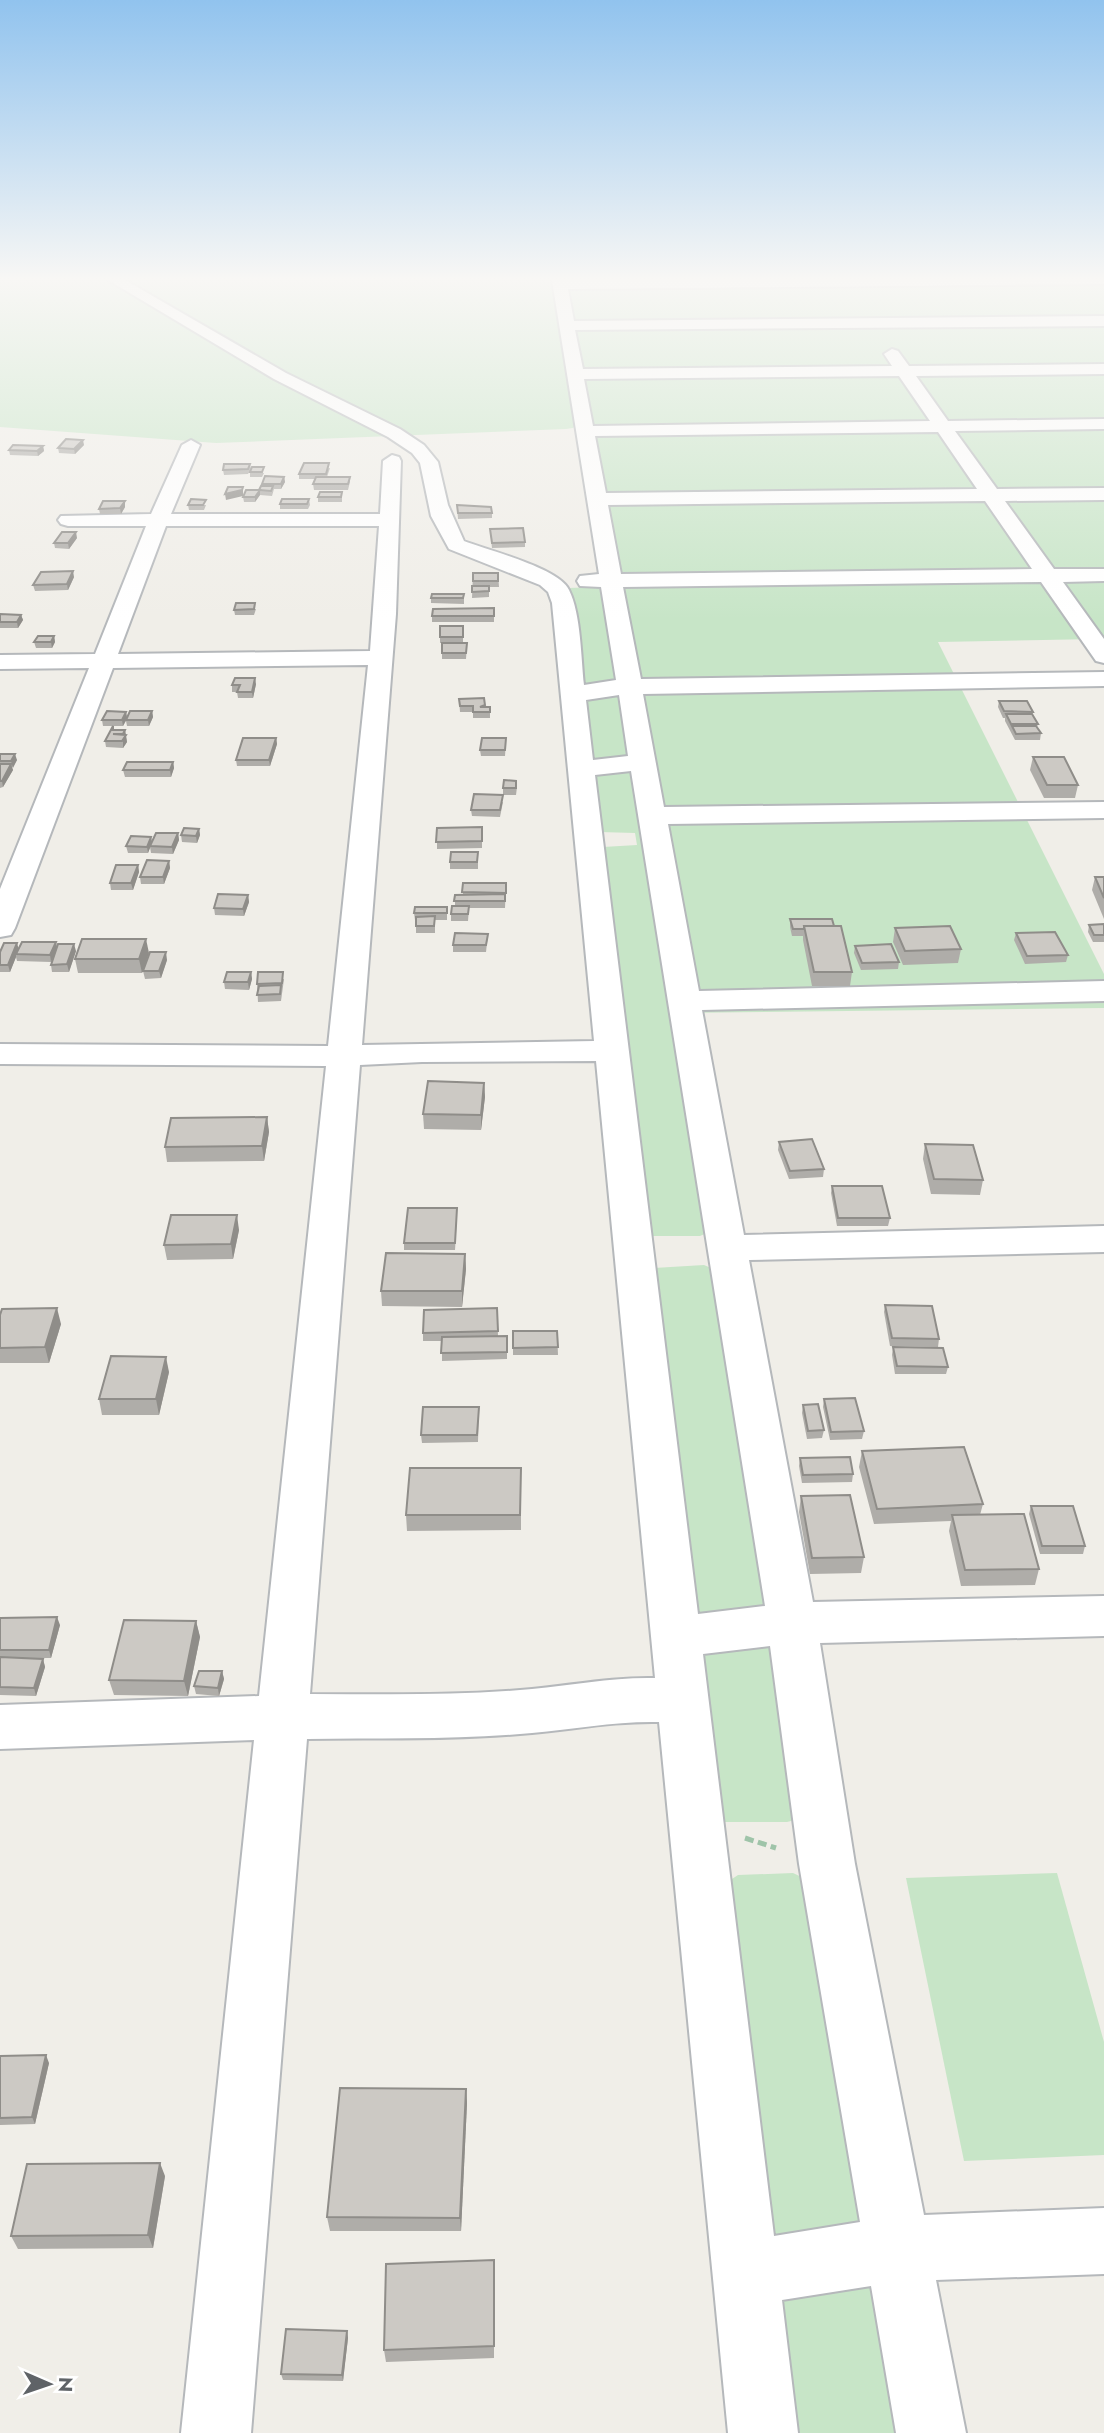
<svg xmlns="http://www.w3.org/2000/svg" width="1104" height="2433" viewBox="0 0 1104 2433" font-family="Jost,sans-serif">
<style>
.green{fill:#c7e5c7}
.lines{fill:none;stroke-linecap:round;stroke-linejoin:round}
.minor-casing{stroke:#b5b8bb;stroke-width:4}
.path{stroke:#9fc4a9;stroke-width:5;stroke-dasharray:9 4.5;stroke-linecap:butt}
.minor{fill:#fff;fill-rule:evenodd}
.wall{fill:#afada9}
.shaded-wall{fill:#8f8d89}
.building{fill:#ccc9c4;stroke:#8f8d89;stroke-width:2}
</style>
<rect width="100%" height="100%" fill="#f0eee8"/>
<g class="green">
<path d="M0,280H558L579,422L573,428L566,429L216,443L0,427Z"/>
<path d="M560,280H1104V650L1097,639L938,642L1104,974V1008L673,1013L707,1233L700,1236H651L603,847L637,845L635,833L599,832L572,603L567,588L602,587Z"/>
<path d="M704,1265L711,1268L798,1810L795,1820L787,1822H721L654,1268Z"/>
<path d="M793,1873L806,1879L809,1886L895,2433H789L726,1883L738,1875Z"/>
<path d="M1057,1873L1104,2042V2155L964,2161L906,1878Z"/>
</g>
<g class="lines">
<g class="minor-casing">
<path id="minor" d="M108,280H125L286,373L400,429L424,445L438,462L448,505L464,541C487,550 559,568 569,590C581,614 581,658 584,685L616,680L601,587L580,586L577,581L580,576L599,574L552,280H1104V284L568,289L574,321L1104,316V326L575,330L583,369L892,366L884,354L892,349L898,351L909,366L1104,364V374L916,376L948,421L1104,419V429L955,431L997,489L1104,488V500L1005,501L1054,569H1104V581L1063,582L1104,639V663L1096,661L1041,582L623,587L641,679L1104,672V686L643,694L664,807L1104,802V818L668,824L699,991L1104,981V1001L702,1010L744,1235L1104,1226V1252L749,1260L813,1602L1104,1596V1636L820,1643L855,1864L924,2215L1104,2208V2274L936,2280L966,2433H896L871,2286L782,2300L798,2433H728L659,1722C616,1721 575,1729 532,1733C457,1740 381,1738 307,1739L251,2433H181L254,1740L0,1749V1705L259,1696L326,1066L0,1064V1044L328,1046L368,665L113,668L15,928L11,935L0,937V889L89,668L0,669V655L95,654L146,526H68L61,524L58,520L61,516L151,514L182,445L191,440L200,445L171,514H380L383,461L392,455L399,457L401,461L396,614L362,1045L594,1041L552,603L548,592L540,585L449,549L431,516L420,463L412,453L388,437L274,379ZM899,376L930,421L593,426L584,379ZM938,432L977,489L606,493L595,436ZM985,501L1032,569L621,574L608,505ZM166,526H379L370,651L118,654ZM619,695L628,756L593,760L586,700ZM631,771L765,1606L698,1614L595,775ZM596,1061L655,1678C613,1677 573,1685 532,1689C458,1696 384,1694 310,1694L360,1065L422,1062ZM770,1646L799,1864L860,2222L774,2236L703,1654Z"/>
</g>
<path class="path" d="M745,1838L776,1848"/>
<use href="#minor" class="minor"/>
</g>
<g class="wall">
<path d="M84,445L75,454L59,453L58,448Z"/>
<path d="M43,446L44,451L38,456L10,455L9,450Z"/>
<path d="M250,464L251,469L248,474L224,475L223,470Z"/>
<path d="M330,468L327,477H350V482L348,490H314L313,484L315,479H299V474Z"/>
<path d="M250,472L264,473L262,477H250Z"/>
<path d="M284,477L285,482L281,489H274L272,496L260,495L255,502H244L243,497L259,490L262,486V484Z"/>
<rect x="318" y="497" width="24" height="5"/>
<path d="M309,499L310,505L308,509H280V504Z"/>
<path d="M188,505H206L204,510H189Z"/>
<path d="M457,505L492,513V518L458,519Z"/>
<path d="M125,507L121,514H100L99,509Z"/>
<path d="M490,529L525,542V547L492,548Z"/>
<path d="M77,538L69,549L55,548L54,543Z"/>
<path d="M473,573H498L499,587H489V597L472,598Z"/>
<path d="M74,577L68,590L35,591L33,585Z"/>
<path d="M464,594V604L431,603V598Z"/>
<path d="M494,608V622H432V616Z"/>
<path d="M256,609L254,615H235L234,610Z"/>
<path d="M0,614L21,615L23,620L18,628H0Z"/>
<path d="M440,626H463V643H467L466,659H442V643H440Z"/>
<path d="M54,636L55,642L52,648H36L34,642Z"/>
<path d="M256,684L253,698H238L237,692H232V685Z"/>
<path d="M459,699L485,707H490V718H473V712H460Z"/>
<path d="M999,701L1033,712L1032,714L1038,724L1037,727L1041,733L1040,740H1015L1005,721V718H1003L998,707Z"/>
<path d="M152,711L153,717L149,726H127L126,721L123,726H103L102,720L126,712L127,717Z"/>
<path d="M113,726L114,730H125L127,742L123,748L106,747L105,741Z"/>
<path d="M276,738L277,744L270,766H237L236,760Z"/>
<path d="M506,738L505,756H481L480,750Z"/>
<path d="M0,754L17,760L12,768L13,770L3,787L0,788Z"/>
<path d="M1033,757L1078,785L1075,798H1044L1030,770Z"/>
<path d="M173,762L174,768L171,777H125L123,770Z"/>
<path d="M517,787L516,795H503V788Z"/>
<path d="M503,802L500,817L472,816L471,810Z"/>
<path d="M482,827V848L437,849V828Z"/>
<path d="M199,829L200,835L197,843L182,842L181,835Z"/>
<path d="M178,833L179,840L173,854L151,853L150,847L148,853H128L126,846L151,837L152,842Z"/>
<path d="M478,852V869H450V862Z"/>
<path d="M169,861L170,868L164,884H141L140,877Z"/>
<path d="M138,865L139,872L133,890H111L110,883Z"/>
<path d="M1095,877H1104V919L1092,890Z"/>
<path d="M463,883H506L505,908H469L468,921H451V914L455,906V895H463Z"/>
<path d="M248,895L249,902L244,916L215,915L214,908Z"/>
<path d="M447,907V920H435V933H416V920H415L414,913Z"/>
<path d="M790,919L834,926L852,972L850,986H812L803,940V936H792L790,927Z"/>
<path d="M1104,924V942H1093L1088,932L1089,925Z"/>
<path d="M895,928L961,949L958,963L903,965L893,942Z"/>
<path d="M1016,933L1068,955L1066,962L1025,964L1014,940Z"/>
<path d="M488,934L486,952H453V945Z"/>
<path d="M56,942L57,947L76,951L69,972H52L51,965L53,957L51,962L17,961L16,957L10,972H0V952Z"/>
<path d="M855,946L899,962L898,969L861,970L854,953Z"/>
<path d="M149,953L142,973H78L75,959Z"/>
<path d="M167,960L161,978L145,979L143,971Z"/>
<path d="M251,972L252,979L249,990L225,989L224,982Z"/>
<path d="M284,979L281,1001L258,1002L257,984Z"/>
<path d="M484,1083L485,1097L481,1130L424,1129L423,1114Z"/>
<path d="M267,1117L269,1132L264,1161L167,1162L165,1147Z"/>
<path d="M779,1142L824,1169L823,1177L789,1179L778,1150Z"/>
<path d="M925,1144L983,1180L980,1195L931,1194L923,1159Z"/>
<path d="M832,1186L890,1218L888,1226H837L831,1193Z"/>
<path d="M457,1216L455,1250H404V1243Z"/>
<path d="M239,1230L233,1259L167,1260L164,1245Z"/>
<path d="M465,1254L466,1269L462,1307L382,1306L381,1291Z"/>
<path d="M885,1305L939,1339L938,1347L890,1346L884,1312Z"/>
<path d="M497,1308L498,1336H507V1359L442,1361V1341H423V1333Z"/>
<path d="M0,1315L61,1324L49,1363H0Z"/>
<path d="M513,1331H557L558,1355H513Z"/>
<path d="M893,1347L948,1367L946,1374H895L892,1355Z"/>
<path d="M169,1372L159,1415H102L99,1399Z"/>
<path d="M824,1399L864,1431L862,1439L830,1440L823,1407Z"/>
<path d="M803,1405L824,1430L822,1438L807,1439L802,1413Z"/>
<path d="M479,1407L478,1442L422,1443L421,1435Z"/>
<path d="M862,1451L983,1504L980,1515L1039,1569L1035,1585L961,1586L949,1531L951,1521L874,1524L859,1467Z"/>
<path d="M800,1458L853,1474L852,1482L802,1483L799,1466Z"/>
<path d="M521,1468V1530L407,1531L406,1515Z"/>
<path d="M801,1496L864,1557L861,1573L810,1574L799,1512Z"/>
<path d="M1031,1506L1085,1546L1083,1554H1040L1029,1514Z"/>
<path d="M0,1618L60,1625L51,1658H18L43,1659L45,1667L36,1696L0,1695Z"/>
<path d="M196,1621L200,1637L188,1696L114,1695L109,1680Z"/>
<path d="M222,1671L224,1679L219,1696L196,1694L194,1686Z"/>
<path d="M0,2056L49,2063L35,2124L0,2125Z"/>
<path d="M466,2089L467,2103L461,2231H330L327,2217Z"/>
<path d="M165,2176L153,2248L18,2249L11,2236Z"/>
<path d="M494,2260V2358L386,2362L384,2350Z"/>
<path d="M347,2331L348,2338L343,2381L283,2380L281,2374Z"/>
</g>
<g class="shaded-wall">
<path d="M83,440L84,445L75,454L74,449Z"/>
<path d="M43,446L44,451L38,456L37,451Z"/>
<path d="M284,477L285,482L281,489V484Z"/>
<path d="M243,487V496L226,500L225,494Z"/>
<path d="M260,490V495L255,502V497Z"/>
<path d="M125,501V507L121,514L120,508Z"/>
<path d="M76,532L77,538L69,549L68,543Z"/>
<path d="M73,571L74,577L68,590L67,584Z"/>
<path d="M21,615L23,620L18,628L17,622Z"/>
<path d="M54,636L55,642L52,648L51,642Z"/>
<path d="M255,678L256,684L253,698L252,692Z"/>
<path d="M152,711L153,717L149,726L148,720Z"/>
<path d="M126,712L127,718L123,726L122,720Z"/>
<path d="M125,730L127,742L123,748V734Z"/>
<path d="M276,738L277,744L270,766L269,760Z"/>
<path d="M15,754L17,760L13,768L11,761Z"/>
<path d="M173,762L174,768L171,777L170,770Z"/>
<path d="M11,764L13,770L3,787L2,781Z"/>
<path d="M199,829L200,835L197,843L196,836Z"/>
<path d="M178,833L179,840L173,854L172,847Z"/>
<path d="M151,837L152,843L148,853L147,847Z"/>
<path d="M169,861L170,868L164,884L163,877Z"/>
<path d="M138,865L139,872L133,890L131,883Z"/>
<path d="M248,895L249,902L244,916L243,909Z"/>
<path d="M146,939L149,953L142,973L139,959Z"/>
<path d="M56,942L57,949L51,962L50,955Z"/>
<path d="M17,943L19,950L16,954V957L10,972L8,965Z"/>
<path d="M74,944L76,951L69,972L67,964Z"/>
<path d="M166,952L167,960L161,978L159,971Z"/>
<path d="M251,972L252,979L249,990L248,982Z"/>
<path d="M484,1083L485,1097L481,1130V1115Z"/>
<path d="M267,1117L269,1132L264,1161L262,1146Z"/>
<path d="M237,1215L239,1230L233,1259L231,1244Z"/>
<path d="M465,1254L466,1269L462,1307V1291Z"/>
<path d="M57,1308L61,1324L49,1363L45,1347Z"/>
<path d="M166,1357L169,1372L159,1415L156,1399Z"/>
<path d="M57,1617L60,1625L51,1658L49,1650Z"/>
<path d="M196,1621L200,1637L188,1696L184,1681Z"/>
<path d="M43,1659L45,1667L36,1696L34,1688Z"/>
<path d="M222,1671L224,1679L219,1696L218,1688Z"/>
<path d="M46,2055L49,2063L35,2124L32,2117Z"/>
<path d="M466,2089L467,2103L461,2231L460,2218Z"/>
<path d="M160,2163L165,2176L153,2248L148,2235Z"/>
<path d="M347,2331L348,2338L343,2381L342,2375Z"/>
</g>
<g class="building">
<path d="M66,439L83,440L74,449L58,448Z"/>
<path d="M13,445L43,446L37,451L9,450Z"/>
<path d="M304,463H329L326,474H299Z"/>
<path d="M224,464H250L248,469L223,470Z"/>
<path d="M252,467H264L262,472H250Z"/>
<path d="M265,476L284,477L281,484H262Z"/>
<path d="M316,477H350L348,484H313Z"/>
<path d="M261,486H273L271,491L259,490Z"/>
<path d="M228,487H243L242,490L225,494Z"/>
<path d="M246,490H260L255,497H243Z"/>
<path d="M320,492H342L341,497H318Z"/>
<path d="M191,499L206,500L203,505H188Z"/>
<path d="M282,499H309L307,504H280Z"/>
<path d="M103,501H125L120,508L99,509Z"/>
<path d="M457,505L491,507L492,513H458Z"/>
<path d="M523,528L525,542L492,543L490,529Z"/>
<path d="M62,532H76L68,543H54Z"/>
<path d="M73,571L67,584L33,585L41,572Z"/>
<rect x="473" y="573" width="25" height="8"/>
<path d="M472,586H489V591L472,592Z"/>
<path d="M432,594H464L463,598H431Z"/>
<path d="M236,603H255L254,609L234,610Z"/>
<path d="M494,608V616H432L433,609Z"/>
<path d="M0,614L21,615L17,622H0Z"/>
<rect x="440" y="626" width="23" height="11"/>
<path d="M38,636H54L51,642H34Z"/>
<path d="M442,643H467L466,653H442Z"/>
<path d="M235,678H255L252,692H237L240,685H232Z"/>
<path d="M484,698L485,705L480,707H490V712H473V706H460L459,699Z"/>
<path d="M999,701H1027L1033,712L1004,711Z"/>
<path d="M107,711L126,712L122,720H102Z"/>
<path d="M130,711H152L148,720H126Z"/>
<path d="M1006,714H1032L1038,724H1011Z"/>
<path d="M113,726V730H125L123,734H113L126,735L122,741H105Z"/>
<path d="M1012,726H1036L1041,733L1016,734Z"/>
<path d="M243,738H276L269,760H236Z"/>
<path d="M482,738H506L505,750H480Z"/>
<path d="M0,754H15L11,761H0Z"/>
<path d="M1033,757H1064L1078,785H1047Z"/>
<path d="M127,762H173L170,770H123Z"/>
<path d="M0,764H11L2,781H0Z"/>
<path d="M504,780L516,781V788H503Z"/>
<path d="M474,794L503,795L500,810H471Z"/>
<path d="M482,827V841L436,842L437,828Z"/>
<path d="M184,828L199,829L196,836L181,835Z"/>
<path d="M156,833H178L172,847L150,846Z"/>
<path d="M131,836L151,837L147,847L126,846Z"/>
<path d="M451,852H478L477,862H450Z"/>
<path d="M147,860L169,861L163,877H140Z"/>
<path d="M116,865H138L131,883H110Z"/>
<path d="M1095,877H1104V898Z"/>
<path d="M463,883H506V893L462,892Z"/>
<path d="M218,894L248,895L243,909L214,908Z"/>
<path d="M505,894V901H454L455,895Z"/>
<path d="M452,906H469L468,914H451Z"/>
<path d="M415,907H447V913H414Z"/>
<path d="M435,916L434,926H416V917Z"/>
<path d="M790,919H832L834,926H804V929H793Z"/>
<path d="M1104,924V935H1094L1089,925Z"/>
<path d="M804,926H841L852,972H814Z"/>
<path d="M950,926L961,949L905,951L895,928Z"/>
<path d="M1055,932L1068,955L1027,956L1016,933Z"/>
<path d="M455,933L488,934L486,945H453Z"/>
<path d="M82,939H146L139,959H75Z"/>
<path d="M22,942H56L50,955L16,954Z"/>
<path d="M4,943H17L8,965H0V952Z"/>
<path d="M58,944H74L67,964L51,965Z"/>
<path d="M891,944L899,962L862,963L855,946Z"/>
<path d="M150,952H166L159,971H143Z"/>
<path d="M227,972H251L248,982H224Z"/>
<path d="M258,972H283L282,983L257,984Z"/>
<path d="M281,985L280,994L257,995L259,986Z"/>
<path d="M428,1081L484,1083L481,1115L423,1114Z"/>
<path d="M267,1117L262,1146L165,1147L171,1118Z"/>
<path d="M812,1139L824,1169L790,1171L779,1142Z"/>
<path d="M925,1144L973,1145L983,1180L934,1179Z"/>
<path d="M832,1186H882L890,1218H838Z"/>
<path d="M408,1208H457L455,1243H404Z"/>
<path d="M171,1215H237L231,1244L164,1245Z"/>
<path d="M386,1253L465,1254L462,1291H381Z"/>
<path d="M885,1305L932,1306L939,1339L892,1338Z"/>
<path d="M57,1308L45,1347L0,1348V1315L2,1309Z"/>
<path d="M497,1308L498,1331L423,1333L424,1310Z"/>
<path d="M513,1331H557L558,1347L513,1348Z"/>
<path d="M507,1336V1352L441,1353L442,1337Z"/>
<path d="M893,1347L943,1348L948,1367L897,1366Z"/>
<path d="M111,1356L166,1357L156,1399H99Z"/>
<path d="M855,1398L864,1431L831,1432L824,1399Z"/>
<path d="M818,1404L824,1430L808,1431L803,1405Z"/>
<path d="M423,1407H479L477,1435H421Z"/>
<path d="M964,1447L983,1504L877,1509L862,1451Z"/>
<path d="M850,1457L853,1474L803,1475L800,1458Z"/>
<path d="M410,1468H521L520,1515H406Z"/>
<path d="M850,1495L864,1557L812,1558L801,1496Z"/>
<path d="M1031,1506H1073L1085,1546H1042Z"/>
<path d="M1024,1514L1039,1569L965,1570L952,1515Z"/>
<path d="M57,1617L49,1650H0V1618Z"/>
<path d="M124,1620L196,1621L184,1681L109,1680Z"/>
<path d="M0,1657L43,1659L34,1688L0,1687Z"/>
<path d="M199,1671H222L218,1688L194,1686Z"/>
<path d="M46,2055L32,2117L0,2118V2056Z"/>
<path d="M340,2088L466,2089L460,2218L327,2217Z"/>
<path d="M160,2163L148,2235L11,2236L27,2164Z"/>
<path d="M494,2260V2346L384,2350L386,2264Z"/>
<path d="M286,2329L347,2331L342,2375L281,2374Z"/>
</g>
<linearGradient id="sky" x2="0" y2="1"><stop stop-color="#91c3ee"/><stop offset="0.45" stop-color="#f8f7f5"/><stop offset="1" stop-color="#f8f7f5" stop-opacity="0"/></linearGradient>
<rect width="1104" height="620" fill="url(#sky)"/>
<g transform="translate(49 2384) rotate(92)" stroke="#ffffff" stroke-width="5" paint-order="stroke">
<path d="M0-5L12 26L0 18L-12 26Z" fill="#5f6367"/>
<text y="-10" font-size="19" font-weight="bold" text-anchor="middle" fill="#5f6367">N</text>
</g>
</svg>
